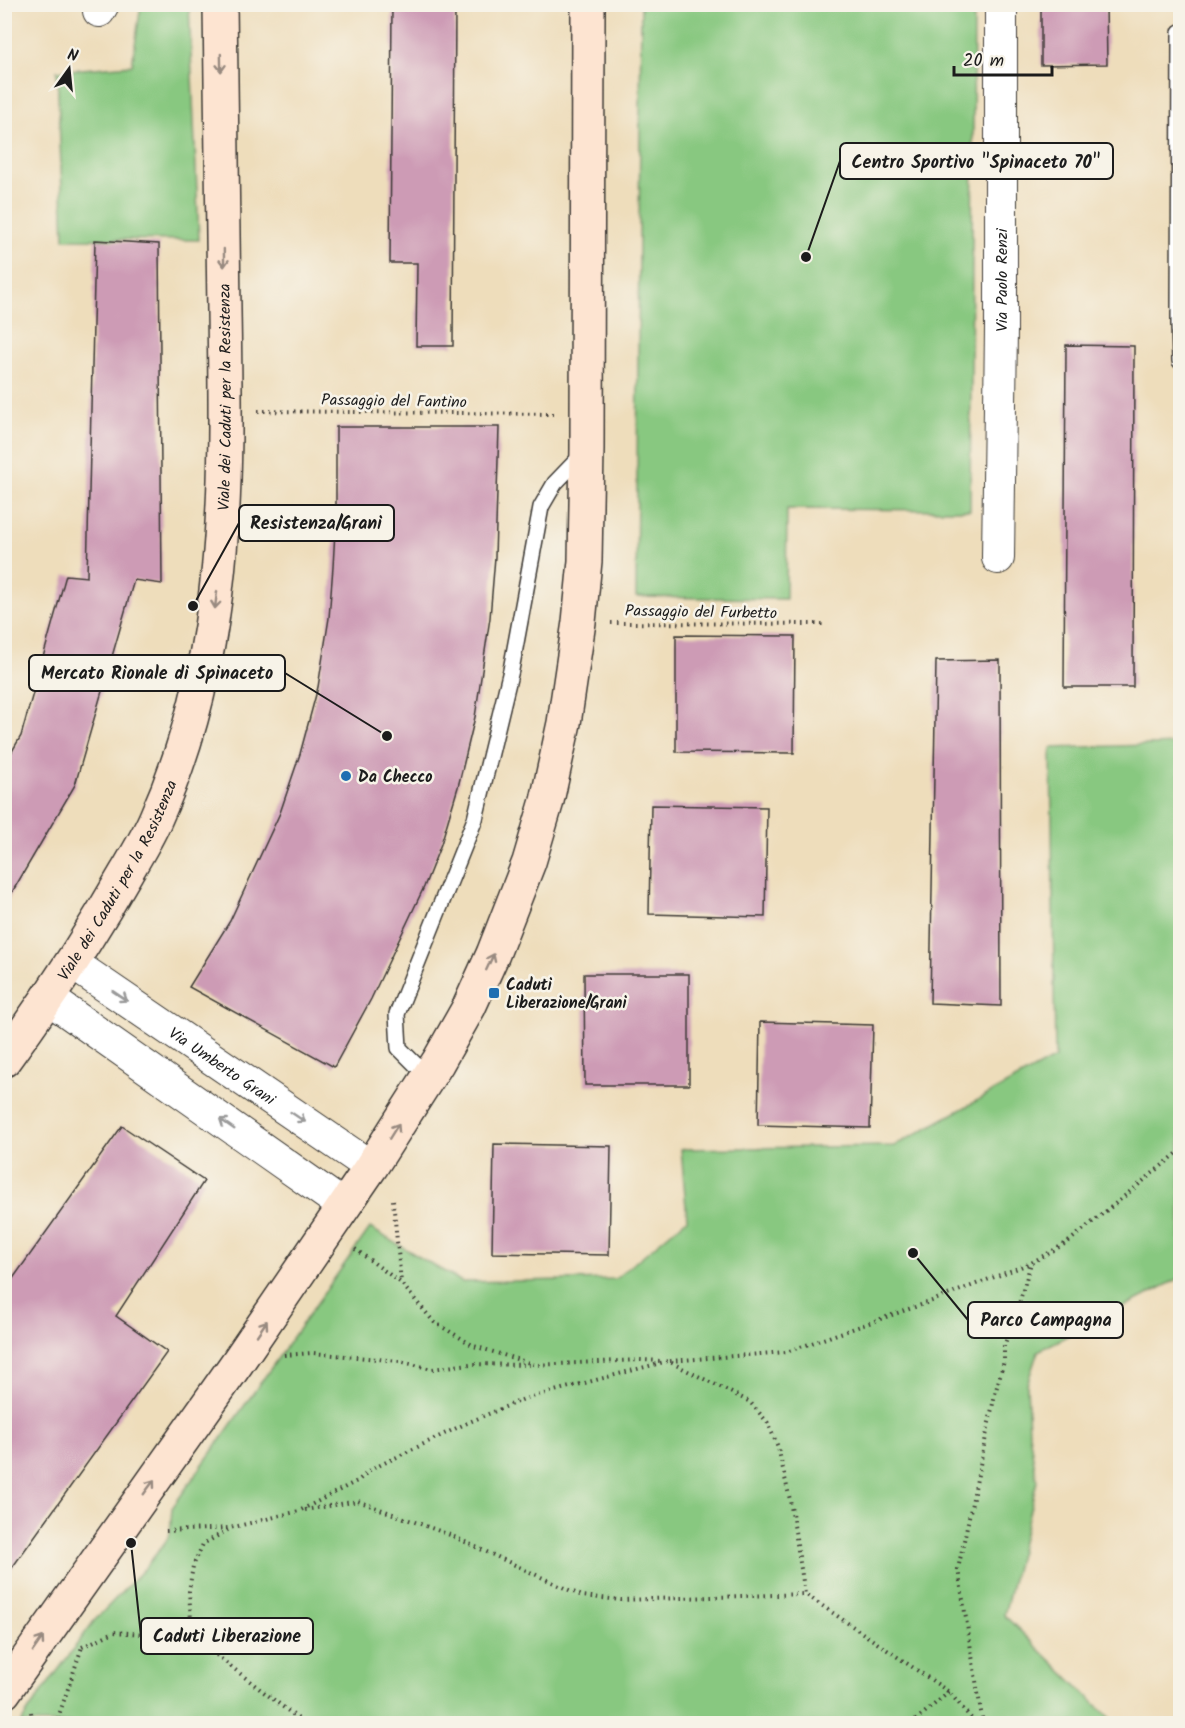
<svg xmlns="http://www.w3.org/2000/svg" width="1185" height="1728" viewBox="0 0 1185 1728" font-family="Kalam,sans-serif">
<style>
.green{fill:#88c880;stroke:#52724e;stroke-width:1.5}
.building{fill:#cd9bb5}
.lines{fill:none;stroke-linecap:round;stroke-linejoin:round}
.lane-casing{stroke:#3c3934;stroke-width:18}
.street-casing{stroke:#3c3934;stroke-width:34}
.secondary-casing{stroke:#3c3934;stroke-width:36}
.path{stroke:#3c3934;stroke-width:4;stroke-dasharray:1.5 4.5;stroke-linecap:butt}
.lane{stroke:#fff;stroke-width:15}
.street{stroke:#fff;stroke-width:32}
.secondary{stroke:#fde4d1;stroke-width:33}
.oneway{stroke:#988a80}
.oneway2{stroke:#999}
.poi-dot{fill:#1f6fb2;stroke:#f7f3e8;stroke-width:2}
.labels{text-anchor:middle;stroke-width:5;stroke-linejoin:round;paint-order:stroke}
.street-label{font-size:16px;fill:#1c1c1c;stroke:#f7f3e8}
.poi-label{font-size:16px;font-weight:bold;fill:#1c1c1c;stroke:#f7f3e8;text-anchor:start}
.leader{fill:none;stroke:#1c1c1c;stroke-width:2}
.callout-dot{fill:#1c1c1c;stroke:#f7f3e8;stroke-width:2}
.callout{fill:#f7f3e8;stroke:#1c1c1c;stroke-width:2}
.callout-label{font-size:18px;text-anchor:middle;font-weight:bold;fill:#1c1c1c}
</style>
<rect width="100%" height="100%" fill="#f7f3e8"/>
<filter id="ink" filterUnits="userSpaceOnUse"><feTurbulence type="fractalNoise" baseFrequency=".0167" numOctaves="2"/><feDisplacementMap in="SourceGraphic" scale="12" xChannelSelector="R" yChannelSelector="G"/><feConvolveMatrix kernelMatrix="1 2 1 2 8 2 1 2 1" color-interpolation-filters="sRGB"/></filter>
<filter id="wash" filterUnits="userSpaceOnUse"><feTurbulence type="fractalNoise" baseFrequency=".008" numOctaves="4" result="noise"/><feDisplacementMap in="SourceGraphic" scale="24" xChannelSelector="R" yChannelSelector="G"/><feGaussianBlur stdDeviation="1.35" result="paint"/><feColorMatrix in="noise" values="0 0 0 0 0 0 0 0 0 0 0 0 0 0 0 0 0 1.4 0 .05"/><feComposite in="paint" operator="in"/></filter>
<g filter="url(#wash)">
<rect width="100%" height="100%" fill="#edb"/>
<g class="green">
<path d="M141,5H189L199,240L64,239L57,71L132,65Z"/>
<path d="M641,5H974L970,510L787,509L786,599L636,597Z"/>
<path d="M1180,744V1278L1038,1351L1027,1384L1029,1433L1037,1481L1004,1615L1115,1723L172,1724L167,1720L164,1724L21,1723L31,1707L94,1621L146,1567L166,1541L170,1534L172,1508L370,1228L462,1282L615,1279L687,1219L681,1149L894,1146L1055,1058L1051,748Z"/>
</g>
<g id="blocks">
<g class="building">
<path d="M392,4H455L453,346H416L417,263H390Z"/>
<path d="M1041,4H1106L1107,64L1041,65Z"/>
<path d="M95,240L159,244L162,584L134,580L75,785L4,906V765L21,736L66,575L87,577Z"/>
<path d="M1066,345L1134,346L1133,687H1064Z"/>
<path d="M336,427H499L495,557L490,618L475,717L458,787L441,844L424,887L371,999L334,1067L189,987L230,921L280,813L300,754L318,687L329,618L333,567L336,513Z"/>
<path d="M676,635L795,636L794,753L676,752Z"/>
<path d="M1000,660L1001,1006L930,1003L936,661Z"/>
<path d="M651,805L767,807L765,917L649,914Z"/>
<path d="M584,974H689V1085H585Z"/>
<path d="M760,1022L873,1025L870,1128L758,1125Z"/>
<path d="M122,1126L204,1181L116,1316L167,1352L4,1579V1291Z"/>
<path d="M494,1144L611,1146L609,1255L492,1253Z"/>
</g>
</g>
</g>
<g filter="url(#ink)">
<use href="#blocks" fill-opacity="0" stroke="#3c3934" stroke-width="1.5"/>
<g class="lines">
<g class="lane-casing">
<g id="lane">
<path d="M1180,32L1179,324L1180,361"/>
<path d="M428,1077L399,1048L397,1014L475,819L511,670L541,507L555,483L583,454"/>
</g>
</g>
<g class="street-casing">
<g id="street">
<path d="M99,11L103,4"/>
<path id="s1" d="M998,558L1001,329V4"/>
<path id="s2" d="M72,963L371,1167"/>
<path d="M48,998L344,1206"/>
</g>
</g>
<g class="secondary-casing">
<g id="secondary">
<path id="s3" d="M4,1060C48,1000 89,938 126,873C136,856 147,838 155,820C229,656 227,486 224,311C223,209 221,107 220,4"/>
<path d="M4,1692L237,1363L371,1167L438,1062L469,1007L493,954L529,862L547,801L564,723L579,622L585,561L587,449L588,4"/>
</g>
</g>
<g class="path">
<path d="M258,411L553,414"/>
<path d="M611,623L823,624"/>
<path d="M393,1200L401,1282"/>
<path d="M355,1249L401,1283L434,1322L474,1346L536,1365L640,1360L662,1361"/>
<path d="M284,1355L313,1353L399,1361L432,1369L470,1364L530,1365"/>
<path d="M670,1361L786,1352L932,1301L1031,1263L1068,1242L1180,1151"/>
<path d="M305,1510L358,1501L450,1535L582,1596L621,1600L805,1594"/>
<path d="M166,1531L230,1528L299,1511L359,1480L370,1470L467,1423L524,1399L668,1361L750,1402L768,1423L778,1447L790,1500L805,1594L949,1692L976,1724"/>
<path d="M203,1643L191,1621L189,1591L193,1566L203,1544L228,1530"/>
<path d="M82,1647L114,1632L193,1637L305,1724"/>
<path d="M31,1712L33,1724"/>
<path d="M56,1724L82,1647"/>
<path d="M911,1724L949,1692"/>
<path d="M983,1724L958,1569L995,1394L1004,1361V1346L1015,1317L1031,1263"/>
</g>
<use href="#lane" class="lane"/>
<use href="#street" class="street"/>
<use href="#secondary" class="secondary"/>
</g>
<defs><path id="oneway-shaft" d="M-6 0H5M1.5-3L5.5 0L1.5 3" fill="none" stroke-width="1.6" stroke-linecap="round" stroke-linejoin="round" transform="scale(1.5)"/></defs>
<g class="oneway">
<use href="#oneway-shaft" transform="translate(221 63) rotate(89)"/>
<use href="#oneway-shaft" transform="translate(224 258) rotate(89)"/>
<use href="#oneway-shaft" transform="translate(216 600) rotate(97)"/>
<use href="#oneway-shaft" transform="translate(490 962) rotate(-65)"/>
<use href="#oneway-shaft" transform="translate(394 1131) rotate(-58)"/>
<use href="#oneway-shaft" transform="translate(262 1328) rotate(-56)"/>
<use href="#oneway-shaft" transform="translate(149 1487) rotate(-54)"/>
<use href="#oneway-shaft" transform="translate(38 1644) rotate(-55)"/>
</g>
<g class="oneway2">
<use href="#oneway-shaft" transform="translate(120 996) rotate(34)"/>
<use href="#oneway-shaft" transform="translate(298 1117) rotate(34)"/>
<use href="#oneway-shaft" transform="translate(227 1124) rotate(-145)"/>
</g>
</g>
<g class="poi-dot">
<circle cx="346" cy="776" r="6"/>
<rect x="488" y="987" width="12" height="12" rx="3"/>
</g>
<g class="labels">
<g class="street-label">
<text dy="6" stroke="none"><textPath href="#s1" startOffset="278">Via Paolo Renzi</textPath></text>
<text dy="6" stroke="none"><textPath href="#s3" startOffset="716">Viale dei Caduti per la Resistenza</textPath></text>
<text transform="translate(394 400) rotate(1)" y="6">Passaggio del Fantino</text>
<text transform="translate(701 611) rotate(1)" y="6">Passaggio del Furbetto</text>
<text dy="6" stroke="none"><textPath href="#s3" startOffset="213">Viale dei Caduti per la Resistenza</textPath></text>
<text dy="6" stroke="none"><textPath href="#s2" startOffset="182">Via Umberto Grani</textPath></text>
</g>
<g class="poi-label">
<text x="358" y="782">Da Checco</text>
<text x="506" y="990">Caduti<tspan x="506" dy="18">Liberazione/Grani</tspan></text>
</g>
</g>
<path class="leader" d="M806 257L840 161M193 606L239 523M387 736L285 673M913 1253L968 1320M131 1543L141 1636"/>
<g class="callout-dot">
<circle cx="806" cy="257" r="6"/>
<circle cx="193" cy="606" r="6"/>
<circle cx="387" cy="736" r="6"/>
<circle cx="913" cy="1253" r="6"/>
<circle cx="131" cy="1543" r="6"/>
</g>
<g class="callout">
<rect x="840" y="143" width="273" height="36" rx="6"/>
<rect x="239" y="505" width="155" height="36" rx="6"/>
<rect x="29" y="655" width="256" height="36" rx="6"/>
<rect x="968" y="1302" width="155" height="36" rx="6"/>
<rect x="141" y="1618" width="172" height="36" rx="6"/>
</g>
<g class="callout-label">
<text x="976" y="168">Centro Sportivo "Spinaceto 70"</text>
<text x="316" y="529">Resistenza/Grani</text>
<text x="157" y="679">Mercato Rionale di Spinaceto</text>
<text x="1046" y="1326">Parco Campagna</text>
<text x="227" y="1642">Caduti Liberazione</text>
</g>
<rect width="1185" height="1728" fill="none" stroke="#f7f3e8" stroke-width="24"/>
<g transform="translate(69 69) rotate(15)" stroke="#f7f3e8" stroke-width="4.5" paint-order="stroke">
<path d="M0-4.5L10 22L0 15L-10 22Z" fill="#1c1c1c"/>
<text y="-9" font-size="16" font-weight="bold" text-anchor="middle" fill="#1c1c1c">N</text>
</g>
<path d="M954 66v9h98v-9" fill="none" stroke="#1c1c1c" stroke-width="3"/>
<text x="963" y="66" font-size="18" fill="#1c1c1c" stroke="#f7f3e8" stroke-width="4.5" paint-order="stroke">20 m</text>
</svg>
